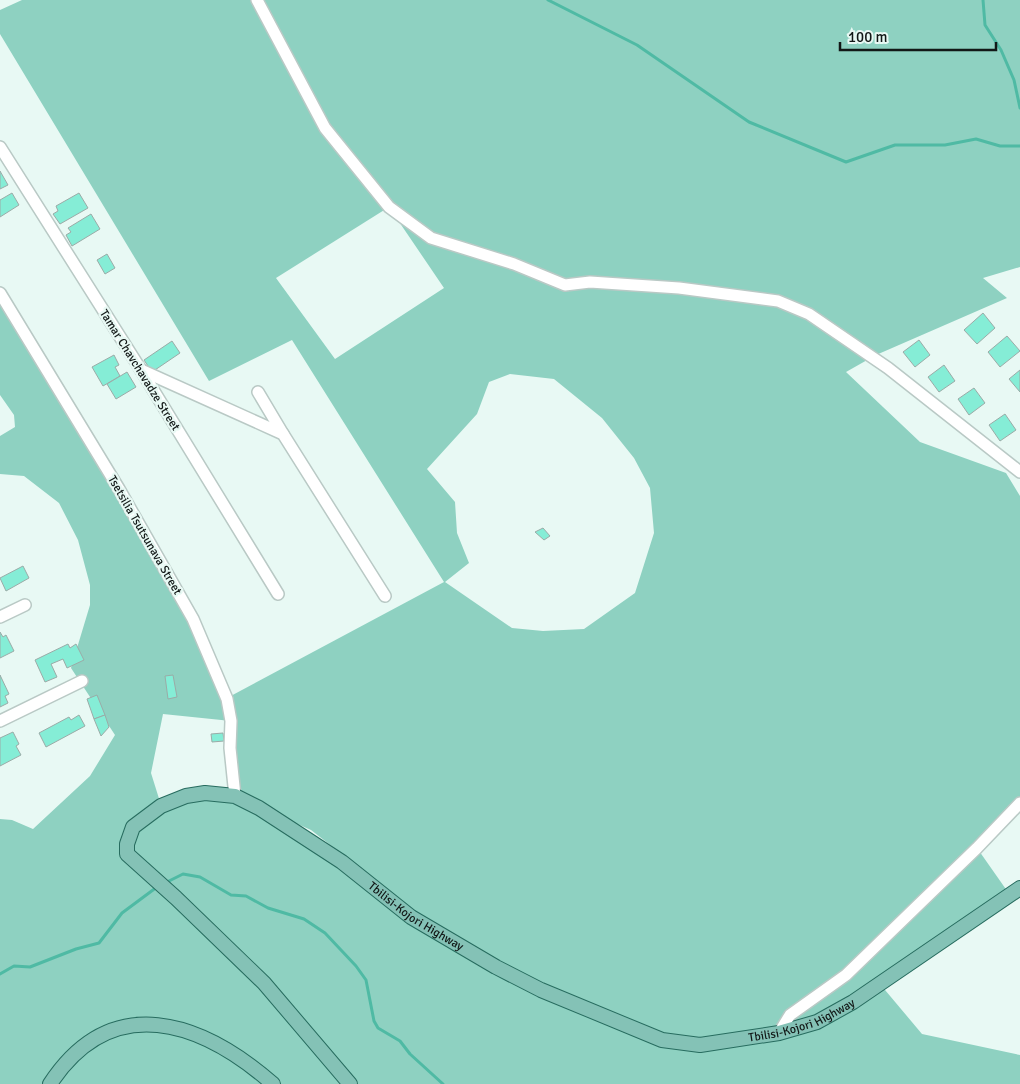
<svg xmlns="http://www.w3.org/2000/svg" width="1020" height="1084" viewBox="0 0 1020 1084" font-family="Signika,sans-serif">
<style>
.green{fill:#8ed1c1;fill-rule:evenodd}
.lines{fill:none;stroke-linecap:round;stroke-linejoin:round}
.stream{stroke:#4fbaa4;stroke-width:3}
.building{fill:#85edd6;stroke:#9baba7}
.minor-casing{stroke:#b9c9c5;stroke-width:14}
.major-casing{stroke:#276c5f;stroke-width:16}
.minor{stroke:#fff;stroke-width:11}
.major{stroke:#84c2b6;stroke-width:14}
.labels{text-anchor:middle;stroke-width:4.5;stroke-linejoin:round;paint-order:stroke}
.street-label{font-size:12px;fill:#121817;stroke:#e8f9f4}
</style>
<rect width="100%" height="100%" fill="#e8f9f4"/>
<path class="green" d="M22,0H1020V267L983,278L1007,298L876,355L846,372L920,442L1006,473L1020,496V803L977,848L1010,895L880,984L922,1034L1020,1055V1084H0V819L12,820L33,829L90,776L115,735L71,668L90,605V585L78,540L59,503L24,476L0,474V436L15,427L14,415L0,395V293L161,560L227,698L444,582L292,340L209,381L0,34V10ZM389,207L444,288L335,359L276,278ZM510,374L554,379L602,418L634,458L650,488L654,533L635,593L584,629L543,631L512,628L445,582L469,563L457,533L455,502L427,469L477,414L489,382ZM163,714L231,721L234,796L161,805L151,773ZM259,807L311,830L410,907H409Z"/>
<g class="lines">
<g class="stream">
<path d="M548,0L637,45L749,122L846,162L895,145H945L976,139L1000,146H1020"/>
<path d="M983,0L985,25L1001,50L1014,80L1020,108"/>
<path d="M165,883L183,874L200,877L231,895L246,896L268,908L304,919L325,933L356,966L366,980L374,1021L378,1028L400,1041L410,1054L443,1084"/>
<path d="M0,974L14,966L30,967L76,949L99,943L122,913L157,887"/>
</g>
</g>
<g class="building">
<path d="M0,171L8,185L0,189Z"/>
<path d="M12,193L19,205L0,217V200Z"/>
<path d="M79,193L88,208L60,224L53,214L58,211L56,206Z"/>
<path d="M91,214L100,229L72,246L66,235L71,232L68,228Z"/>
<path d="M107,254L115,268L105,274L97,260Z"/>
<path d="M983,313L995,328L977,344L964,330Z"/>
<path d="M1007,336L1020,351L1000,367L988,352Z"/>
<path d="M919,340L930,355L915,367L903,352Z"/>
<path d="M172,341L180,353L152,372L144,360Z"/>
<path d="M114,355L119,365L115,367L120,376L103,386L92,367Z"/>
<path d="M944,365L955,381L939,392L928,377Z"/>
<path d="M1020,370V392L1009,379Z"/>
<path d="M127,372L136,387L116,399L107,384Z"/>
<path d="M974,388L985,403L969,415L958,399Z"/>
<path d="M1005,414L1016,430L1000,441L989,425Z"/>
<path d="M543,528L550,536L544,540L535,532Z"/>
<path d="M23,566L29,578L6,591L0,578Z"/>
<path d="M0,632L3,637L6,635L14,651L0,658Z"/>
<path d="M68,644L70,648L76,644L84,660L67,668L63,659L51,664L57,677L45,682L35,660Z"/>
<path d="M0,675L9,694L5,696L8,703L0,707Z"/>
<path d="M173,675L177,697L168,699L165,676Z"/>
<path d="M97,695L105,715L94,719L87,699Z"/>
<path d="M79,715L85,726L46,747L39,733L69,717L71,720Z"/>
<path d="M105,715L109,727L101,736L94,719Z"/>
<path d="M13,732L19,744L16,746L21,755L0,766V738Z"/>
<path d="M223,733L224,741L212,742L211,734Z"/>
</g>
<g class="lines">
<g class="minor-casing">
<g id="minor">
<path d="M257,0L325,128L389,207L431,238L514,264L565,285L590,282L679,288L778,301L809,314L888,368L1020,472"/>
<path d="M0,147L141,370L278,594"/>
<path d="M0,293L119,489L193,619L227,699L231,721L230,748L235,796"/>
<path d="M141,370L283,434L385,596"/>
<path d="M258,392L283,434"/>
<path d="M0,617L25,605"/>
<path d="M0,721L82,681"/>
<path d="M779,1033L790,1015L846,975L977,848L1020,803"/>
</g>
</g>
<g class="major-casing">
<g id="major">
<path d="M50,1084C112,990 201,1021 273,1084"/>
<path id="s1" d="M350,1084L264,983L176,898L127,854V844L133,827L161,806L186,796L205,793L235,796L259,808L342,862L411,917L496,967L541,990L662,1040L700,1045L779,1033L817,1022L853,1002L1020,888"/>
</g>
</g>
<use href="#minor" class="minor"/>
<use href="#major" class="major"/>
</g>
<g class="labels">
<g class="street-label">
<text transform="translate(140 370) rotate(58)" y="4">Tamar Chavchavadze Street</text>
<text transform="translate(145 535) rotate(60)" y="4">Tsetsilia Tsutsunava Street</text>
<text dy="4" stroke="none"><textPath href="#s1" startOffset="678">Tbilisi-Kojori Highway</textPath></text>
<text dy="4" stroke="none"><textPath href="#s1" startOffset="1098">Tbilisi-Kojori Highway</textPath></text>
</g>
</g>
<path d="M840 42v8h156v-8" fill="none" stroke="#121817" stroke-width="2.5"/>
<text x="848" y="42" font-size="15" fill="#121817" stroke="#e8f9f4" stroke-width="4" paint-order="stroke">100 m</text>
</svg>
